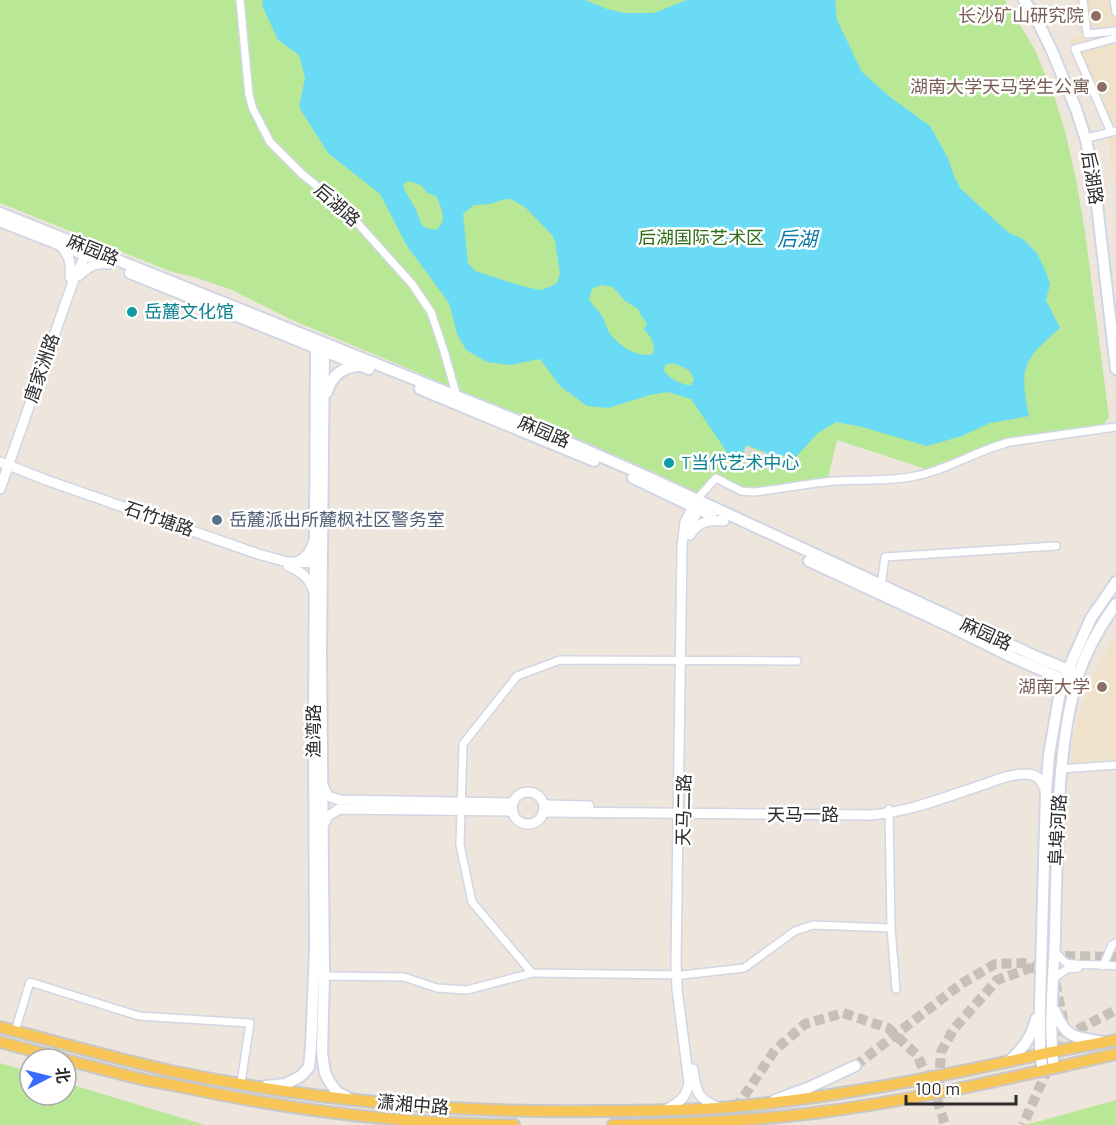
<svg xmlns="http://www.w3.org/2000/svg" width="1116" height="1125" viewBox="0 0 1116 1125" font-family="Barlow,'Noto Sans SC',sans-serif">
<style>
.education{fill:#f0e1cb}
.green{fill:#b8e796}
.plaza{fill:#ddd8d3}
.water{fill:#69dbf5;fill-rule:evenodd}
.lines{fill:none;stroke-linecap:round;stroke-linejoin:round}
.secondary-tunnel{stroke:#c7c0b9;stroke-width:10;stroke-dasharray:10 5;stroke-linecap:butt}
.minor-casing{stroke:#d1d6e4;stroke-width:10}
.tertiary-casing{stroke:#d1d6e4;stroke-width:12}
.secondary-casing{stroke:#d1d6e4;stroke-width:14}
.primary-casing{stroke:#c8c8c8;stroke-width:14}
.minor{stroke:#fff;stroke-width:7}
.tertiary{stroke:#fff;stroke-width:9}
.secondary{stroke:#fff;stroke-width:10}
.primary{stroke:#f8c656;stroke-width:10}
.education-dot{fill:#8d6e63;stroke:#fff;stroke-width:2}
.culture-dot{fill:#0f9aa8;stroke:#fff;stroke-width:2}
.service-dot{fill:#5c6f8a;stroke:#fff;stroke-width:2}
.labels{text-anchor:middle;stroke-width:5;stroke-linejoin:round;paint-order:stroke}
.education-label{font-size:18px;fill:#785e54;stroke:#fff;text-anchor:end}
.street-label{font-size:18px;fill:#2b2b2b;stroke:#fff}
.park-label{font-size:18px;fill:#2f6c16;stroke:#fff}
.culture-label{font-size:18px;fill:#0d838f;stroke:#fff;text-anchor:start}
.service-label{font-size:18px;fill:#4e5e75;stroke:#fff;text-anchor:start}
.water-label{font-size:20px;font-style:italic;fill:#067aa4;stroke:#fff}
</style>
<rect width="100%" height="100%" fill="#eee5dc"/>
<g class="education">
<path d="M1075,0H1116V195L1108,136L1068,38L1079,37Z"/>
<path d="M1116,633V759L1071,764L1074,733L1083,702L1095,672Z"/>
</g>
<g class="green">
<path d="M0,0H1005L1035,50L1055,99L1065,131L1076,179L1085,232L1109,417L1103,426L1004,440L993,444L970,455L929,470L837,440L828,478L767,489H742L717,475L695,495L419,373L290,319L232,290L191,276L172,272L0,203Z"/>
<path d="M0,1063L30,1072V1095H66V1083L205,1125H0Z"/>
<path d="M1116,1100V1125H1022L1033,1123Z"/>
</g>
<path class="plaza" d="M748,446L757,451L767,453V459L775,460L791,454L795,458L784,462L785,468L767,470L768,463L752,459L753,456L749,454L743,465L739,462L746,452L744,450Z"/>
<path class="water" d="M263,0H585L607,9L624,13H654L687,0H835L837,20L862,72L890,97L930,126L948,158L954,176L961,189L1009,233L1023,239L1037,253L1046,272L1050,284L1046,300L1060,328C1023,360 1019,367 1029,416L990,423L962,436L927,446L862,427L836,422L818,433L795,458L792,454L766,459L767,453L746,445L739,462L728,454L691,399L668,392L650,395L608,408L587,406L560,386L540,359L510,365L487,362L466,350L457,334L449,303L407,246L380,194L328,153L299,107L305,78L299,55L278,40L262,5ZM410,181L422,186L427,193L436,196C441,207 448,220 437,229C420,231 421,220 415,208C412,200 406,195 403,186L405,183ZM506,199H511L526,208L552,235L555,241L560,273L557,283L547,288L540,290L522,286L475,271L468,263L463,214L474,205L489,204ZM601,285L613,287L625,301L638,309L643,319H645L647,326L643,328C650,336 656,343 653,354C637,358 621,347 611,335C607,331 606,323 603,318C600,311 593,307 589,299L592,289ZM673,363L689,370L694,379L691,385C683,386 669,378 664,371L665,365Z"/>
<g class="lines">
<g class="secondary-tunnel">
<path d="M1067,1040L1073,1032L1116,1010"/>
<path d="M855,1066L961,984L995,964L1028,963L1055,982L1064,1024L1053,1057L1023,1125"/>
<path d="M938,1098L941,1052L953,1030L997,980L1064,956L1116,957"/>
<path d="M709,1123L738,1105L775,1050L805,1024L843,1013L888,1028L917,1055L938,1102L945,1125"/>
</g>
<g class="minor-casing">
<g id="minor">
<path d="M240,0L249,95L253,109L270,142L302,174L344,208L412,284L431,312L444,351L457,397"/>
<path d="M1083,0L1087,34L1116,31"/>
<path d="M1114,0L1116,12"/>
<path d="M1111,132L1075,49L1116,38"/>
<path d="M1091,137L1116,131"/>
<path d="M696,500L716,478L741,491L754,492C781,489 809,483 836,481C862,479 889,482 915,476C948,470 977,450 1010,442L1116,427"/>
<path d="M881,586L885,557L1056,546"/>
<path d="M797,661L560,660L517,676L463,744L460,845L472,902L532,973L682,975L744,968L795,931L813,925L891,928L896,989"/>
<path d="M1061,769L1116,765"/>
<path d="M889,809L891,928"/>
<path d="M1055,951C1058,955 1061,959 1065,962C1072,966 1105,964 1116,966"/>
<path d="M1103,966L1112,945L1116,943"/>
<path d="M324,976L404,977L437,988L467,990L532,973"/>
<path d="M1053,979L1067,969L1078,968"/>
<path d="M15,1031L30,982L139,1016L250,1023L241,1083"/>
</g>
</g>
<g class="tertiary-casing">
<g id="tertiary">
<path d="M60,245C69,255 72,264 70,277"/>
<path d="M78,276C88,268 94,262 108,264"/>
<path d="M0,462L46,480L258,554L287,562L320,563"/>
<path d="M0,489L74,279L88,250"/>
<path d="M688,534L691,524L702,502"/>
<path d="M690,535C698,522 709,519 724,521"/>
<path d="M295,562C307,559 311,550 314,540"/>
<path d="M288,566C300,571 309,577 313,590"/>
<path d="M323,785L328,796L339,800L513,803"/>
<circle cx="528" cy="808" r="16"/>
<path d="M544,805L589,806"/>
<path d="M543,812L871,815C908,812 943,798 979,786C995,781 1016,771 1033,775C1041,777 1044,786 1046,793"/>
<path d="M323,826L328,816L339,809L513,811"/>
<path d="M693,1069C696,1092 697,1099 720,1108"/>
<path d="M665,1110C678,1104 687,1097 689,1083L677,989L676,962L682,546L685,522L695,502"/>
</g>
</g>
<g class="secondary-casing">
<g id="secondary">
<path d="M1024,0L1036,18L1052,51L1076,109L1086,140L1095,187L1116,369"/>
<path d="M0,213L536,428L650,478L1039,658L1078,674"/>
<path d="M0,221L91,257"/>
<path d="M130,273L369,369"/>
<path d="M324,347L321,654L324,976L322,1053L325,1073L329,1081L337,1092L348,1098"/>
<path d="M420,389L594,461"/>
<path d="M327,392C332,375 343,366 361,366"/>
<path d="M633,478L711,515"/>
<path d="M809,561L949,626L1014,658L1076,685"/>
<path d="M1055,1011C1066,1039 1075,1037 1103,1042"/>
<path d="M1009,1061C1023,1049 1031,1038 1036,1019"/>
<path d="M1054,1068C1048,1025 1054,978 1055,935C1056,885 1057,835 1060,784C1063,748 1067,712 1078,676C1086,651 1101,625 1116,604"/>
<path d="M1043,1070L1040,1054V1005L1046,793L1049,755L1059,697L1068,670L1091,618L1116,582"/>
<path d="M266,1086L286,1084L301,1076L309,1067L311,1047L315,949L314,733L316,343"/>
<path d="M775,1100L808,1088L855,1066"/>
</g>
</g>
<g class="primary-casing">
<g id="primary">
<path d="M0,1027C57,1042 113,1058 171,1071C310,1100 452,1113 594,1111C639,1111 685,1111 730,1107C834,1098 936,1077 1038,1055C1064,1049 1090,1045 1116,1040"/>
<path d="M0,1042L64,1059"/>
<path d="M66,1060C91,1066 116,1073 141,1079C153,1082 166,1083 178,1086C289,1110 400,1124 514,1125"/>
<path d="M613,1125C683,1124 753,1121 822,1112C921,1099 1019,1076 1116,1054"/>
</g>
</g>
<use href="#minor" class="minor"/>
<use href="#tertiary" class="tertiary"/>
<use href="#secondary" class="secondary"/>
<use href="#primary" class="primary"/>
</g>
<g class="education-dot">
<circle cx="1096" cy="16" r="6"/>
<circle cx="1102" cy="87" r="6"/>
<circle cx="1102" cy="687" r="6"/>
</g>
<g class="culture-dot">
<circle cx="132" cy="312" r="6"/>
<circle cx="669" cy="463" r="6"/>
</g>
<circle class="service-dot" cx="217" cy="520" r="6"/>
<g class="labels">
<g class="education-label">
<text x="1084" y="22">长沙矿山研究院</text>
<text x="1090" y="93">湖南大学天马学生公寓</text>
<text x="1090" y="693">湖南大学</text>
</g>
<g class="street-label">
<text transform="translate(1092 178) rotate(81)" y="6">后湖路</text>
<text transform="translate(337 205) rotate(42)" y="6">后湖路</text>
<text transform="translate(93 250) rotate(22)" y="6">麻园路</text>
<text transform="translate(42 368) rotate(-71)" y="6">唐家洲路</text>
<text transform="translate(544 432) rotate(23)" y="6">麻园路</text>
<text transform="translate(159 519) rotate(19)" y="6">石竹塘路</text>
<text transform="translate(986 634) rotate(24)" y="6">麻园路</text>
<text transform="translate(314 731) rotate(-90)" y="6">渔湾路</text>
<text transform="translate(684 810) rotate(-89)" y="6">天马二路</text>
<text x="803" y="821">天马一路</text>
<text transform="translate(1058 830) rotate(-87)" y="6">阜埠河路</text>
<text transform="translate(413 1105) rotate(5)" y="6">潇湘中路</text>
</g>
<g class="park-label">
<text x="701" y="244">后湖国际艺术区</text>
</g>
<g class="culture-label">
<text x="144" y="318">岳麓文化馆</text>
<text x="681" y="469">T当代艺术中心</text>
</g>
<g class="service-label">
<text x="229" y="526">岳麓派出所麓枫社区警务室</text>
</g>
<g class="water-label">
<text x="797" y="246">后湖</text>
</g>
</g>
<g transform="translate(48 1077) rotate(83)"><circle r="28" fill="#ffffff" stroke="#aaaaaa" stroke-width="1.5"/>
<path d="M0-4.5L10 22L0 15L-10 22Z" fill="#386cff"/>
<text y="-9" font-size="16" font-weight="bold" text-anchor="middle" fill="#2b2b2b">北</text>
</g>
<path d="M906 1095v9h110v-9" fill="none" stroke="#2b2b2b" stroke-width="3"/>
<text x="915" y="1095" font-size="18" fill="#2b2b2b" stroke="#ffffff" stroke-width="4.5" paint-order="stroke">100 m</text>
</svg>
